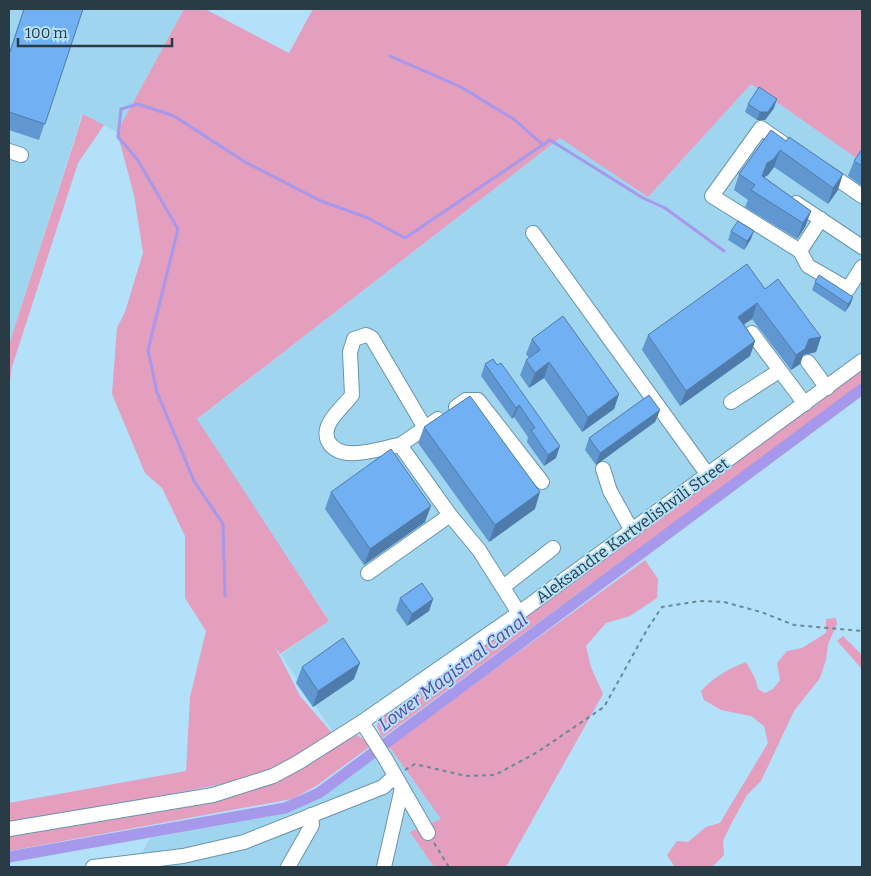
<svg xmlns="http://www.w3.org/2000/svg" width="871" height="876" viewBox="0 0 871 876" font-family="Bitter,serif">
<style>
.built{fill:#a0d5f0}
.green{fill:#e49ebe}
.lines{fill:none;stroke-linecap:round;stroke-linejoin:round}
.stream{stroke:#a698ea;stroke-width:3}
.canal{stroke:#a698ea;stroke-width:11}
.minor-casing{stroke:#6995ab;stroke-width:16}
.path{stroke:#698898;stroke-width:2;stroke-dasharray:4 4;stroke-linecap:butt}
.minor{stroke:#fff;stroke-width:14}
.wall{fill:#6097d1}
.shaded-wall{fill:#4e7baa}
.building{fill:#70b0f3;stroke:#4e7baa}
.labels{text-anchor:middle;stroke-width:4;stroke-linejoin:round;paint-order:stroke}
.street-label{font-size:16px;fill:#293c45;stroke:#b3e1f9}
.water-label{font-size:18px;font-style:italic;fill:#5a43a2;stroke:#b3e1f9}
</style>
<rect width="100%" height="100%" fill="#b3e1f9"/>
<g class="built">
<path d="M9,9H184L117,132L82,114L9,345Z"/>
<path d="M751,84L862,162V361L337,738L281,655L329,620L195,421L560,138L648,197Z"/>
<path d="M389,746L441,819L411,832L434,867H134L150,838L280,814L301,807L317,799Z"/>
</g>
<g class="green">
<path d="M184,9H205L289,53L313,9H862V162L751,84L648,197L560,138L197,419L329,621L280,654L274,645L300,696L332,733L282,766L232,782L9,826V803L186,771L190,697L206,631L185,598V536L162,488L145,473L112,394L117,328L125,312L143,253L134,195L117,132Z"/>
<path d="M83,114L104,125L78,163L12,367L9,387V345Z"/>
<path d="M862,370V384L382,738L377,726L379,719L532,612L811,404Z"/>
<path d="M645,560L658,579L657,598L630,616L606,623L586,646L591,667L603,694L506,867H434L410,832L441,819L389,746Z"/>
<path d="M836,618L837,624L828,644L826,660L820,678L794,711L761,781L747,795L730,826L723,841L724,855L712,867H675L667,855L677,841L688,842L706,827L720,823L768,743L764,726L751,716L721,710L704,700L701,691C714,677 728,669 746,662L755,678L758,689L765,693L773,689L780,680L777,663L787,651L802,648L826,633V619Z"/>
<path d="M843,636L862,655V669L837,641Z"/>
<path d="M357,735L372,745L316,786L292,799L9,851V835L294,771Z"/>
</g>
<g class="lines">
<g class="stream">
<path d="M390,56L461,87L515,120L543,145"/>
<path d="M225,596L223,524L194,481L157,392L148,350L178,229L137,159L118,137L121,109L138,104L174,116L245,162L321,201L368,218L405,238L550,140L643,198L665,208L724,251"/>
</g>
<path class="canal" d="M9,857L285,808L319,793L862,389"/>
<g class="minor-casing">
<g id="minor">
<path d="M784,144L761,128L712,196L800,251L808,266L848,289L862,267"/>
<path d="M9,151L21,155"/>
<path d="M827,172L862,196"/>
<path d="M796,203L862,247"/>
<path d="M533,233L708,475"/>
<path d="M800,251L821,219"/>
<path d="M752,333L805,404"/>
<path d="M808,362L827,388"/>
<path d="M731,402L779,371"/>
<path d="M456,407L466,400H478L542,482"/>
<path d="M438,419L400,445L450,515L479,550L519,613"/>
<path d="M400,445C380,448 340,464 328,441C326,436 326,431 328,426C332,415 345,405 352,395L350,352L354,339L366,335L372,338L425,428"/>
<path d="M603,469L610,491L632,531"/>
<path d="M368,573L450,515"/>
<path d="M503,587L553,548"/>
<path d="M362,722L385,758L428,833"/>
<path d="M9,829L213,795L273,776L299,762L362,722L519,613L862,361"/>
<path d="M93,867L183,856L244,842L383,787L395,776"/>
<path d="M288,867L312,825L311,815"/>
<path d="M384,867L402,788"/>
</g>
</g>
<g class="path">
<path d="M405,770L415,764L466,776L495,775L536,753L604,707L648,628L662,607L700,601L724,602L761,612L794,625L862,631"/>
<path d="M434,843L449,867"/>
</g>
<use href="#minor" class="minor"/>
</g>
<g class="wall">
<path d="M24,9H83L39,140L9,130V54Z"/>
<path d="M748,104L774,108L765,120H757L745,112Z"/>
<path d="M771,130L838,190L828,204L774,167L768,175L764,177L811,211L805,227L797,239L745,207L748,200L734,190L739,174Z"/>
<path d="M862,149V186L848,176L854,161Z"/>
<path d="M731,231L751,239L744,250L728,240Z"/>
<path d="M815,282L853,297L850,305L845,312L812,290Z"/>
<path d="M765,289L821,337L816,352L803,355L800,364L791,370L752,319L744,324L755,341L750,356L680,406L642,350L648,335Z"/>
<path d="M532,339L619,394L614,409L582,432L544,378L529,388L520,375L526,360L529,358L526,354Z"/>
<path d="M493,359L556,458L544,466L527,442L528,437L514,417L512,419L481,376L485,364Z"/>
<path d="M660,410L655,422L596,465L585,450L589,438Z"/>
<path d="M424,427L535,509L489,542L418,443Z"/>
<path d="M331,492L425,522L364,565L325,509Z"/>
<path d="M400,598L433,599L429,611L407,626L396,610Z"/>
<path d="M302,667L354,679L313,707L296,683Z"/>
</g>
<g class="shaded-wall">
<path d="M777,99L774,108L765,120H757L760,112Z"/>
<path d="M780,150L774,167L768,175L761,179L756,192L767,163Z"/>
<path d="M843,174L838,190L828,204L833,188Z"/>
<path d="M811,211L805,227L797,239L803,223Z"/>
<path d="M754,231L751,239L744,250L747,241Z"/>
<path d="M853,297L850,305L845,312L848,304Z"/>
<path d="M757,303L752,319L733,332L738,317Z"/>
<path d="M821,337L816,352L803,355L800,364L791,370L796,355L809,339Z"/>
<path d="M755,341L750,356L680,406L686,391Z"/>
<path d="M549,362L544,378L529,388L535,373Z"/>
<path d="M619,394L614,409L582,432L588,417Z"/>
<path d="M519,405L514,417L512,419L516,408Z"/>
<path d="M660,410L655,422L596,465L600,453Z"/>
<path d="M560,446L556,458L544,466L548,455Z"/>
<path d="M540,492L535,509L489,542L495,525Z"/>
<path d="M431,506L425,522L364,565L370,549Z"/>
<path d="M433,599L429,611L407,626L412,614Z"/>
<path d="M360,663L354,679L313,707L318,691Z"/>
</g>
<g class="building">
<path d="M24,9H83L45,124L9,112V55Z"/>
<path d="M759,87L777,99L768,112H760L748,104Z"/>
<path d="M771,130L786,141L789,137L843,174L833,188L780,150L774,159L767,163L762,176L811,211L803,223L751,190L755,185L739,174Z"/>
<path d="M862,149V166L854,161Z"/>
<path d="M738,221L754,231L747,241L731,231Z"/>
<path d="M747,264L765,289L778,279L821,337L809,339L805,349L796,355L757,303L738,317L755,341L686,391L648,335Z"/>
<path d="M819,275L853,297L848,304L815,282Z"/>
<path d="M563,316L619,394L588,417L549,362L535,373L526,360L540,350L532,339Z"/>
<path d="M493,359L497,365L501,363L560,446L548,455L531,430L535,428L519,405L516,408L485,364Z"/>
<path d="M649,395L660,410L600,453L589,438Z"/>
<path d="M470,396L540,492L495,525L424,427Z"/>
<path d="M391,449L431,506L370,549L331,492Z"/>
<path d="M422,583L433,599L412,614L400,598Z"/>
<path d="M343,638L360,663L318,691L302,667Z"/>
</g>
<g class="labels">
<g class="street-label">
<text transform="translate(632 530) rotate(-36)" y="6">Aleksandre Kartvelishvili Street</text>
</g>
<g class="water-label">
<text transform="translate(453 672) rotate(-37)" y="6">Lower Magistral Canal</text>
</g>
</g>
<rect width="871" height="876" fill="none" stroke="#293c45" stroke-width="20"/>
<path d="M18 38v8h154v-8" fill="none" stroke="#293c45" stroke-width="2.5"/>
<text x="25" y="38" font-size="15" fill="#293c45" stroke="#b3e1f9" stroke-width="4" paint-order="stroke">100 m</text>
</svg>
